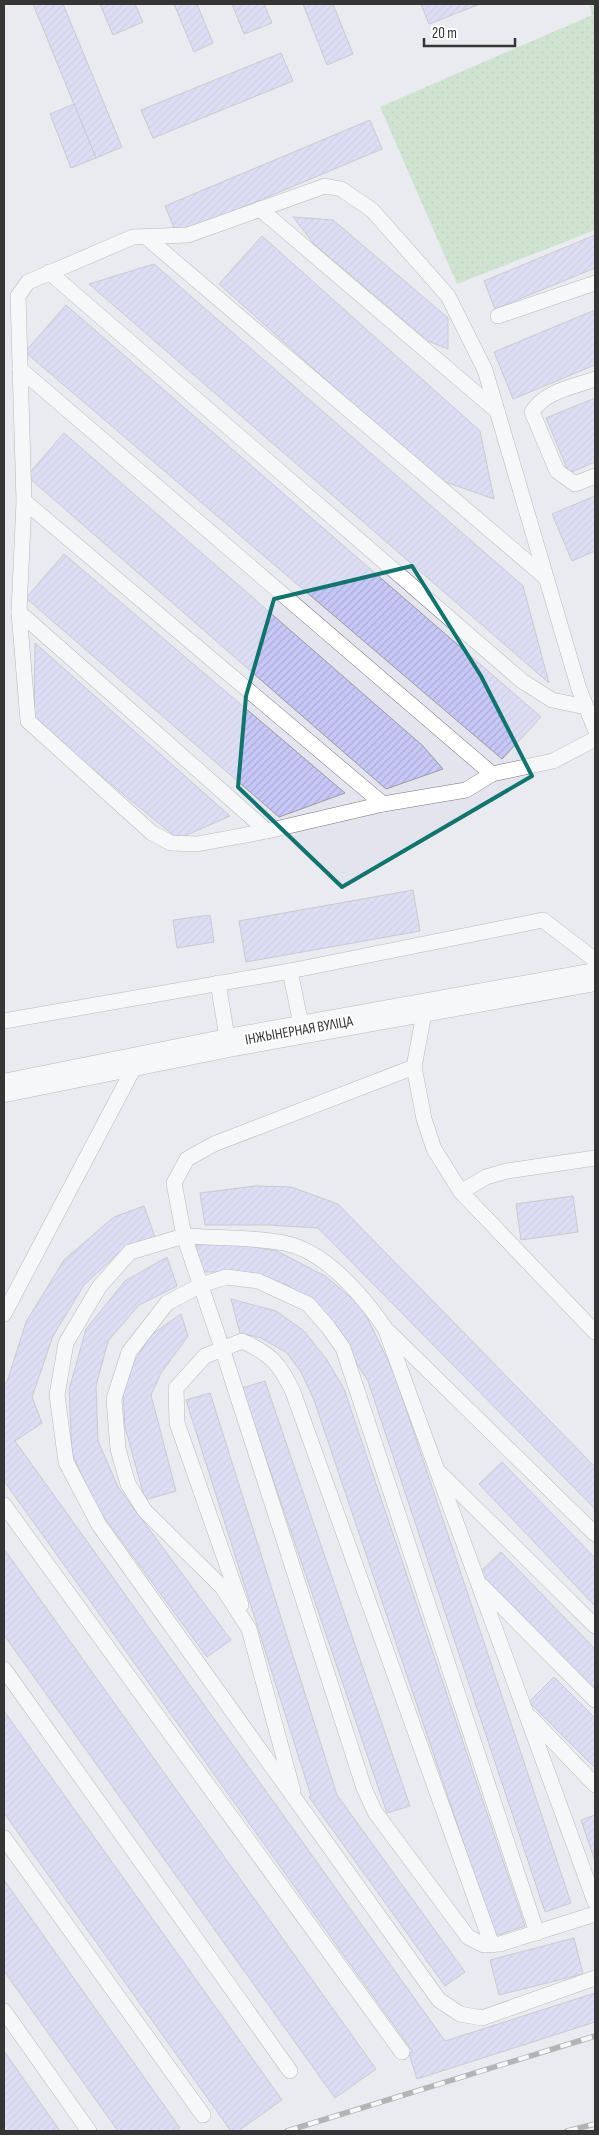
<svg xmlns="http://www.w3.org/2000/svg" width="599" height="2135" viewBox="0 0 599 2135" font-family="'Sofia Sans Condensed',sans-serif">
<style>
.built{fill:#e4e4ee}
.grass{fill:url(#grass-dots)}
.building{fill:url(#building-hatch);stroke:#9b9c9e}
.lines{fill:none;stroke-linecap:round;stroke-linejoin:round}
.lane-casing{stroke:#777779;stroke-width:16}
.street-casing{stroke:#777779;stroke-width:29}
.lane{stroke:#fff;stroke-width:15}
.street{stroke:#fff;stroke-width:28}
.rail-casing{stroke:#6c6c6e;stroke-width:5.5}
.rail{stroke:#fff;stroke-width:4;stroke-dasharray:11;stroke-linecap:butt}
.marked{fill:none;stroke:#0f766e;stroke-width:4;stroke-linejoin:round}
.labels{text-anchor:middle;stroke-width:4.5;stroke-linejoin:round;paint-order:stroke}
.street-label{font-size:15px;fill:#353536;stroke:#fff}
</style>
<defs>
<pattern id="grass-dots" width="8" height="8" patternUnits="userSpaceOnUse" patternTransform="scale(1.25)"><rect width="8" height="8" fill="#abd3a9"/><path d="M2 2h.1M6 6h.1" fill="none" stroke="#8cac8a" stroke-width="1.8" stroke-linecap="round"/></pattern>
<pattern id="building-hatch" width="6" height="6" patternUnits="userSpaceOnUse" patternTransform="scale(1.25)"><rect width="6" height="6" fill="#c7c8f8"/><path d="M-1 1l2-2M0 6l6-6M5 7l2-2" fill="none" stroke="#acacd5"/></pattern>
</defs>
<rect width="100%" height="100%" fill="#eff0f2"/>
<rect class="built" x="4" y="4" width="591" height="2127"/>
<path class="grass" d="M589,4H595V230L457,284L380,107L592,15Z"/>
<g class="building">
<path d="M33,4H63L122,147L96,158Z"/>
<path d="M100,4H135L143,22L113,35Z"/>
<path d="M174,4H197L213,43L194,52Z"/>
<path d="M232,4H264L272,23L244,34Z"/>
<path d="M303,4H333L353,54L327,65Z"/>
<path d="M421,4H480L429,24Z"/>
<path d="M281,53L293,81L153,138L141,110Z"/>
<path d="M74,104L96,158L71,168L50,114Z"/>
<path d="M370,120L382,149L177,235L165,206Z"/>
<path d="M293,217L333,220L448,318V349L428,341L314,244Z"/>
<path d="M595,235V268L495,309L484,281Z"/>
<path d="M262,236L480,431L494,499L437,479L219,284Z"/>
<path d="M154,264L523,586L549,683L89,284Z"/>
<path d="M66,305L541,717L502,759L25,352Z"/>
<path d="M595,310V365L513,399L494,352Z"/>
<path d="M595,398V462L569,473L546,418Z"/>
<path d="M64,433L423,746L443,769L386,789L27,476Z"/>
<path d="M595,496V551L572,561L552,514Z"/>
<path d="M64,554L345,793L279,817L26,598Z"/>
<path d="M35,643L230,816L178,839L34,721Z"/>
<path d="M413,890L420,931L246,962L239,921Z"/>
<path d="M210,915L214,942L177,948L173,920Z"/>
<path d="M255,1186L291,1187L338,1204L595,1467V1509L318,1228L269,1225H205L200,1193Z"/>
<path d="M573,1196L578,1232L521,1240L516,1204Z"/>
<path d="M144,1206L155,1237L124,1248L84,1285L53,1336L32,1397L42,1423L15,1441L445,2041L595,1993V2022L417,2079L409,2053L413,2052L4,1481V1384L7,1382L26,1322L64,1260L114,1217Z"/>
<path d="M236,1244L277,1251L325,1276L362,1307L394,1373L571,1903L545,1912L368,1381L330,1322L288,1285L230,1272H201L196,1245Z"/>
<path d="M167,1257L177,1286L139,1305L108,1341L96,1386L98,1441L118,1487L231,1640L207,1657L95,1505L72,1453L69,1390L86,1329L125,1281Z"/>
<path d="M231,1299L276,1311L304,1331L327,1360L344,1389L525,1926L495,1936L314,1400L301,1372L287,1353L261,1338L240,1333Z"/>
<path d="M181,1314L188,1336L161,1373L151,1395L176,1491L145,1500L125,1427L123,1393L133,1364L151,1335Z"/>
<path d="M265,1381L410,1806L387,1813L242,1388Z"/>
<path d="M210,1393L337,1795L465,1972L445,1986L309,1797L311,1796L186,1400Z"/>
<path d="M502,1462L595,1558V1606L479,1484Z"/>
<path d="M4,1549L376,2069L335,2098L4,1635Z"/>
<path d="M501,1552L595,1649V1693L479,1573Z"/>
<path d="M554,1677L595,1718V1768L529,1702Z"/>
<path d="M4,1711L282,2100L238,2131H231L4,1813Z"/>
<path d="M595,1815V1861L581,1820Z"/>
<path d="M4,1880L180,2128L175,2131H118L4,1971Z"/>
<path d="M574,1938L583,1974L499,1995L490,1960Z"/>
<path d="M4,2051L60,2131H4Z"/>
</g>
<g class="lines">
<g class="lane-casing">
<g id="lane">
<path d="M260,209L497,411"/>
<path d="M146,237L545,577"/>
<path d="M49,272L522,681L552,700L586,707"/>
<path d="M498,316L595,283"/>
<path d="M20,369L492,774"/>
<path d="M595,379C573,387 545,391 532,412L557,471L575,484L595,476"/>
<path d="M24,501L383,804"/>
<path d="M19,612L267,831"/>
<path d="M595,729L579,689L485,370L448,296L372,210L341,189L325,186L188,235L133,237L28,282L18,296L24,501L19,612L28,721L152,833L171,843L197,844L267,831L383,804L466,790L492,774L553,761L595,739"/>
<path d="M290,971L302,1029"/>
<path d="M218,983L228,1043"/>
<path d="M425,1008L414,1067L214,1144L187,1159L174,1183L184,1236C217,1238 252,1237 284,1243C326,1251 362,1295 385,1328L595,1902"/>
<path d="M4,1021L290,971L543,920L595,960"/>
<path d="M414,1067L424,1119L434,1149L461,1192L595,1332"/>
<path d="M461,1192L486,1177L507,1171L595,1158"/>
<path d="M4,1314L138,1060"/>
<path d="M389,1332L595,1534"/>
<path d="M441,1474L595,1626"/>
<path d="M4,1505L402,2052"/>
<path d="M482,1586L595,1700"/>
<path d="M241,1605L177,1423L176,1388L205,1356L242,1341C271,1354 280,1364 293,1392L492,1945"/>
<path d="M4,1669L290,2071"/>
<path d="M531,1718L595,1785"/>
<path d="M293,1791L249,1629L222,1587L145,1511L128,1484L118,1449L114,1399L129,1352L167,1303L201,1285L226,1277L258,1281L308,1304L328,1327L343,1348L537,1933"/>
<path d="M4,1838L203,2115"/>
<path d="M595,1914L500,1944L484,1945L468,1937L375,1812L364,1788L222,1348L184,1236L130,1252L99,1287L66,1343L57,1395L66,1462L99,1525L439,2000L460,2014L482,2018L595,1978"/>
<path d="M4,2011L89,2131"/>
</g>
</g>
<g class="street-casing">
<path id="street" d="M4,1088L228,1043L595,977"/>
</g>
<use href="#lane" class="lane"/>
<use href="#street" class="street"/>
<g class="rail-casing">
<g id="rail">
<path d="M287,2131L595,2036"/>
<path d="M567,2131L595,2124"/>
</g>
</g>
<use href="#rail" class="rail"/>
</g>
<path d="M0 0H599V2135H0ZM412,566L481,676L532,776L342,887L238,787L246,696L274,599Z" fill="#eff0f2" fill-opacity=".55" fill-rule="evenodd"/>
<path class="marked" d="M412,566L481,676L532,776L342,887L238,787L246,696L274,599Z"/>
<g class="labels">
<g class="street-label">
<text transform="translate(299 1030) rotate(-10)" y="5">ІНЖЫНЕРНАЯ ВУЛІЦА</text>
</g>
</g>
<rect width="599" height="2135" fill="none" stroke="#353536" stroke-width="10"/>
<path d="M424 38v8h91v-8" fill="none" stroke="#353536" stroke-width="2.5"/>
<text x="432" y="38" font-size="15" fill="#353536" stroke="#ffffff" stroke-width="4" paint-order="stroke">20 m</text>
</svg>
